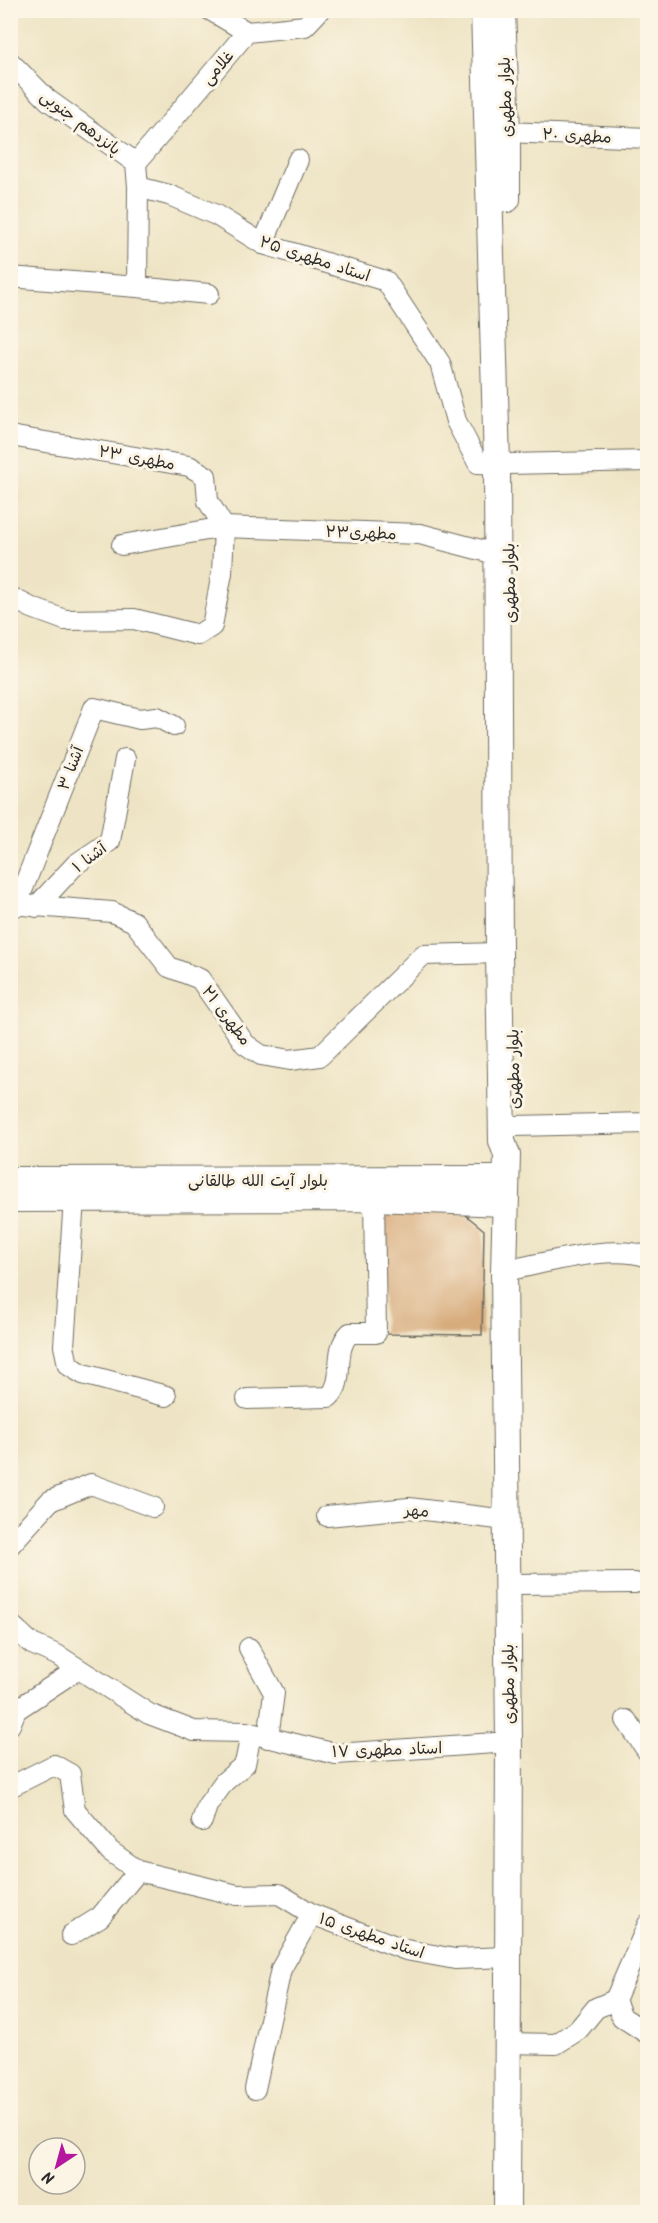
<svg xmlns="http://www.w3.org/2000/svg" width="658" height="2223" viewBox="0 0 658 2223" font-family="Kalam,'Playpen Sans Arabic',sans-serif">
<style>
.building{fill:#d7ab7c}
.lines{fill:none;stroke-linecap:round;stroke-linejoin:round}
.minor-casing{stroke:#6f6c61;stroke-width:22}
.major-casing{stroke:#6f6c61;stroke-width:28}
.minor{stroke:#fff;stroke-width:20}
.major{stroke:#fff;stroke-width:26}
.labels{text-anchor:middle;stroke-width:6;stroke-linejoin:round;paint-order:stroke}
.street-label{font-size:16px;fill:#2b2b2b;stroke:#fcf5e5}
</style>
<rect width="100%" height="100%" fill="#fcf5e5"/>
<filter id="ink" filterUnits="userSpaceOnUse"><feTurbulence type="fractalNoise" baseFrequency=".0167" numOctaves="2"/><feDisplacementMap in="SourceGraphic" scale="12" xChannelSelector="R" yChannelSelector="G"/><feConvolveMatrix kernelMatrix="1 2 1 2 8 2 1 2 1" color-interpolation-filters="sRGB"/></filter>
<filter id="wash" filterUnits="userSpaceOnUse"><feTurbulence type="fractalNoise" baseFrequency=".008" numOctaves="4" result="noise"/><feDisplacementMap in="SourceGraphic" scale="24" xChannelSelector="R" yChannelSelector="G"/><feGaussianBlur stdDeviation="1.35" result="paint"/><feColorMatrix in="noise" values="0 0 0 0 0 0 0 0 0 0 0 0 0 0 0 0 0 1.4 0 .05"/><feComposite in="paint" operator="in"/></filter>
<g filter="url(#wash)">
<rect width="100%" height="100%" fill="#eee4c5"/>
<g id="blocks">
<path class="building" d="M383,1211L462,1212L484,1230L482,1335L383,1334Z"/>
</g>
</g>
<g filter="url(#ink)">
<use href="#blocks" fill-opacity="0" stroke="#6f6c61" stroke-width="1.5"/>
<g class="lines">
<g class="minor-casing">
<g id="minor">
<path d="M210,10L247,32"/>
<path d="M10,62L48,100L136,163L138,187L137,287L10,277"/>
<path d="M507,132L648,138"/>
<path d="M136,163L247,32L305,26L320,10"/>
<path d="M138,187L169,195L216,215L263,244L386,281L440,363L456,421L478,463L497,464"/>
<path d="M263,244L298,160"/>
<path d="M137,287L209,294"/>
<path d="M10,436L189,466L206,476L208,501L224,527"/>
<path d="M508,464L648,461"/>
<path d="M122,545L224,527L420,534L496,554"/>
<path d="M10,597L32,608L65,620L134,619L198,635L212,626L222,573L224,527"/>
<path d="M10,904L112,912L134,922L169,967L200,979L245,1044L261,1055L290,1060L320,1056L423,955L499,953"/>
<path d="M16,906L94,708L140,719L157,717L174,726"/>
<path d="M36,907L76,864L110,841L125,759"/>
<path d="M514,1126L648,1123"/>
<path d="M74,1199L64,1346L68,1365L83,1374L166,1396"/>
<path d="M504,1271C544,1264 610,1243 648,1257"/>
<path d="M247,1399L329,1397C347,1380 331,1352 350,1333H376L374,1198"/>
<path d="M327,1516L409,1508L506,1520"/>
<path d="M10,1545L50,1501L91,1484L153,1507"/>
<path d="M507,1584L635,1583"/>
<path d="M10,1624L32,1644L57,1655L149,1714L194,1731L246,1732L336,1754L509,1742"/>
<path d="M249,1648L274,1693L268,1738"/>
<path d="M626,1720L648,1752"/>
<path d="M10,1725L16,1710L78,1669"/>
<path d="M10,1787L54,1765L70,1774L75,1810L110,1851L138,1871L237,1895L279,1894L312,1914L406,1950L455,1959L507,1957"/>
<path d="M202,1821L207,1806L224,1782L245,1764L251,1734"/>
<path d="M648,1924L615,2000L622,2017L648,2034"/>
<path d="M71,1935L100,1917L138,1871"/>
<path d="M507,2043L556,2044L578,2030L596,2008L615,2000"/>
<path d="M255,2089L281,1969L312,1914"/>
</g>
</g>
<g class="major-casing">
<g id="major">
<path d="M484,10L497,464L499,953L502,1141L507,1155L504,1271L509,1742L507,2212"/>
<path d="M502,11L507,132V199"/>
<path d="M10,1180L506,1179"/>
<path d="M10,1199L374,1198L505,1203"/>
</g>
</g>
<use href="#minor" class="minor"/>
<use href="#major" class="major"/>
</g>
</g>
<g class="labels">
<g class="street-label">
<text transform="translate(217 67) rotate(-49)" y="6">غلامی</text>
<text transform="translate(505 97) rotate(-92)" y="6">بلوار مطهری</text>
<text transform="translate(81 122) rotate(37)" y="6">پانزدهم جنوبی</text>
<text transform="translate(577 135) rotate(3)" y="6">مطهری ۲۰</text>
<text transform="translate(315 258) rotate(18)" y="6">استاد مطهری ۲۵</text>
<text transform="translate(137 457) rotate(10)" y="6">مطهری ۲۳</text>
<text transform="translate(361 532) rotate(2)" y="6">مطهری۲۳</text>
<text transform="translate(509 583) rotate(-91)" y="6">بلوار مطهری</text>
<text transform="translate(70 768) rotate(-69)" y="6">آشنا ۳</text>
<text transform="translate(89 857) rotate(-37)" y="6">آشنا ۱</text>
<text transform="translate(227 1015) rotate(53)" y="6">مطهری ۲۱</text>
<text transform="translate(513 1069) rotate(-91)" y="6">بلوار مطهری</text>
<text x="258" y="1186">بلوار آیت الله طالقانی</text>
<text transform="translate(417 1510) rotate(3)" y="6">مهر</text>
<text transform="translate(508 1684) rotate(-91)" y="6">بلوار مطهری</text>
<text transform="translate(387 1749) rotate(-2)" y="6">استاد مطهری ۱۷</text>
<text transform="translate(372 1935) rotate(19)" y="6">استاد مطهری ۱۵</text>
</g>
</g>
<rect width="658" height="2223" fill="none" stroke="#fcf5e5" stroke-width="36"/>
<g transform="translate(57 2166) rotate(216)"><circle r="28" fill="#fcf5e5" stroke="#a8a49b" stroke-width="1.5"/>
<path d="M0-4.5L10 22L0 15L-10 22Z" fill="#b5179e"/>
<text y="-9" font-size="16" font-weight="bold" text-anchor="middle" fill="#2b2b2b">N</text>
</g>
</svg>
